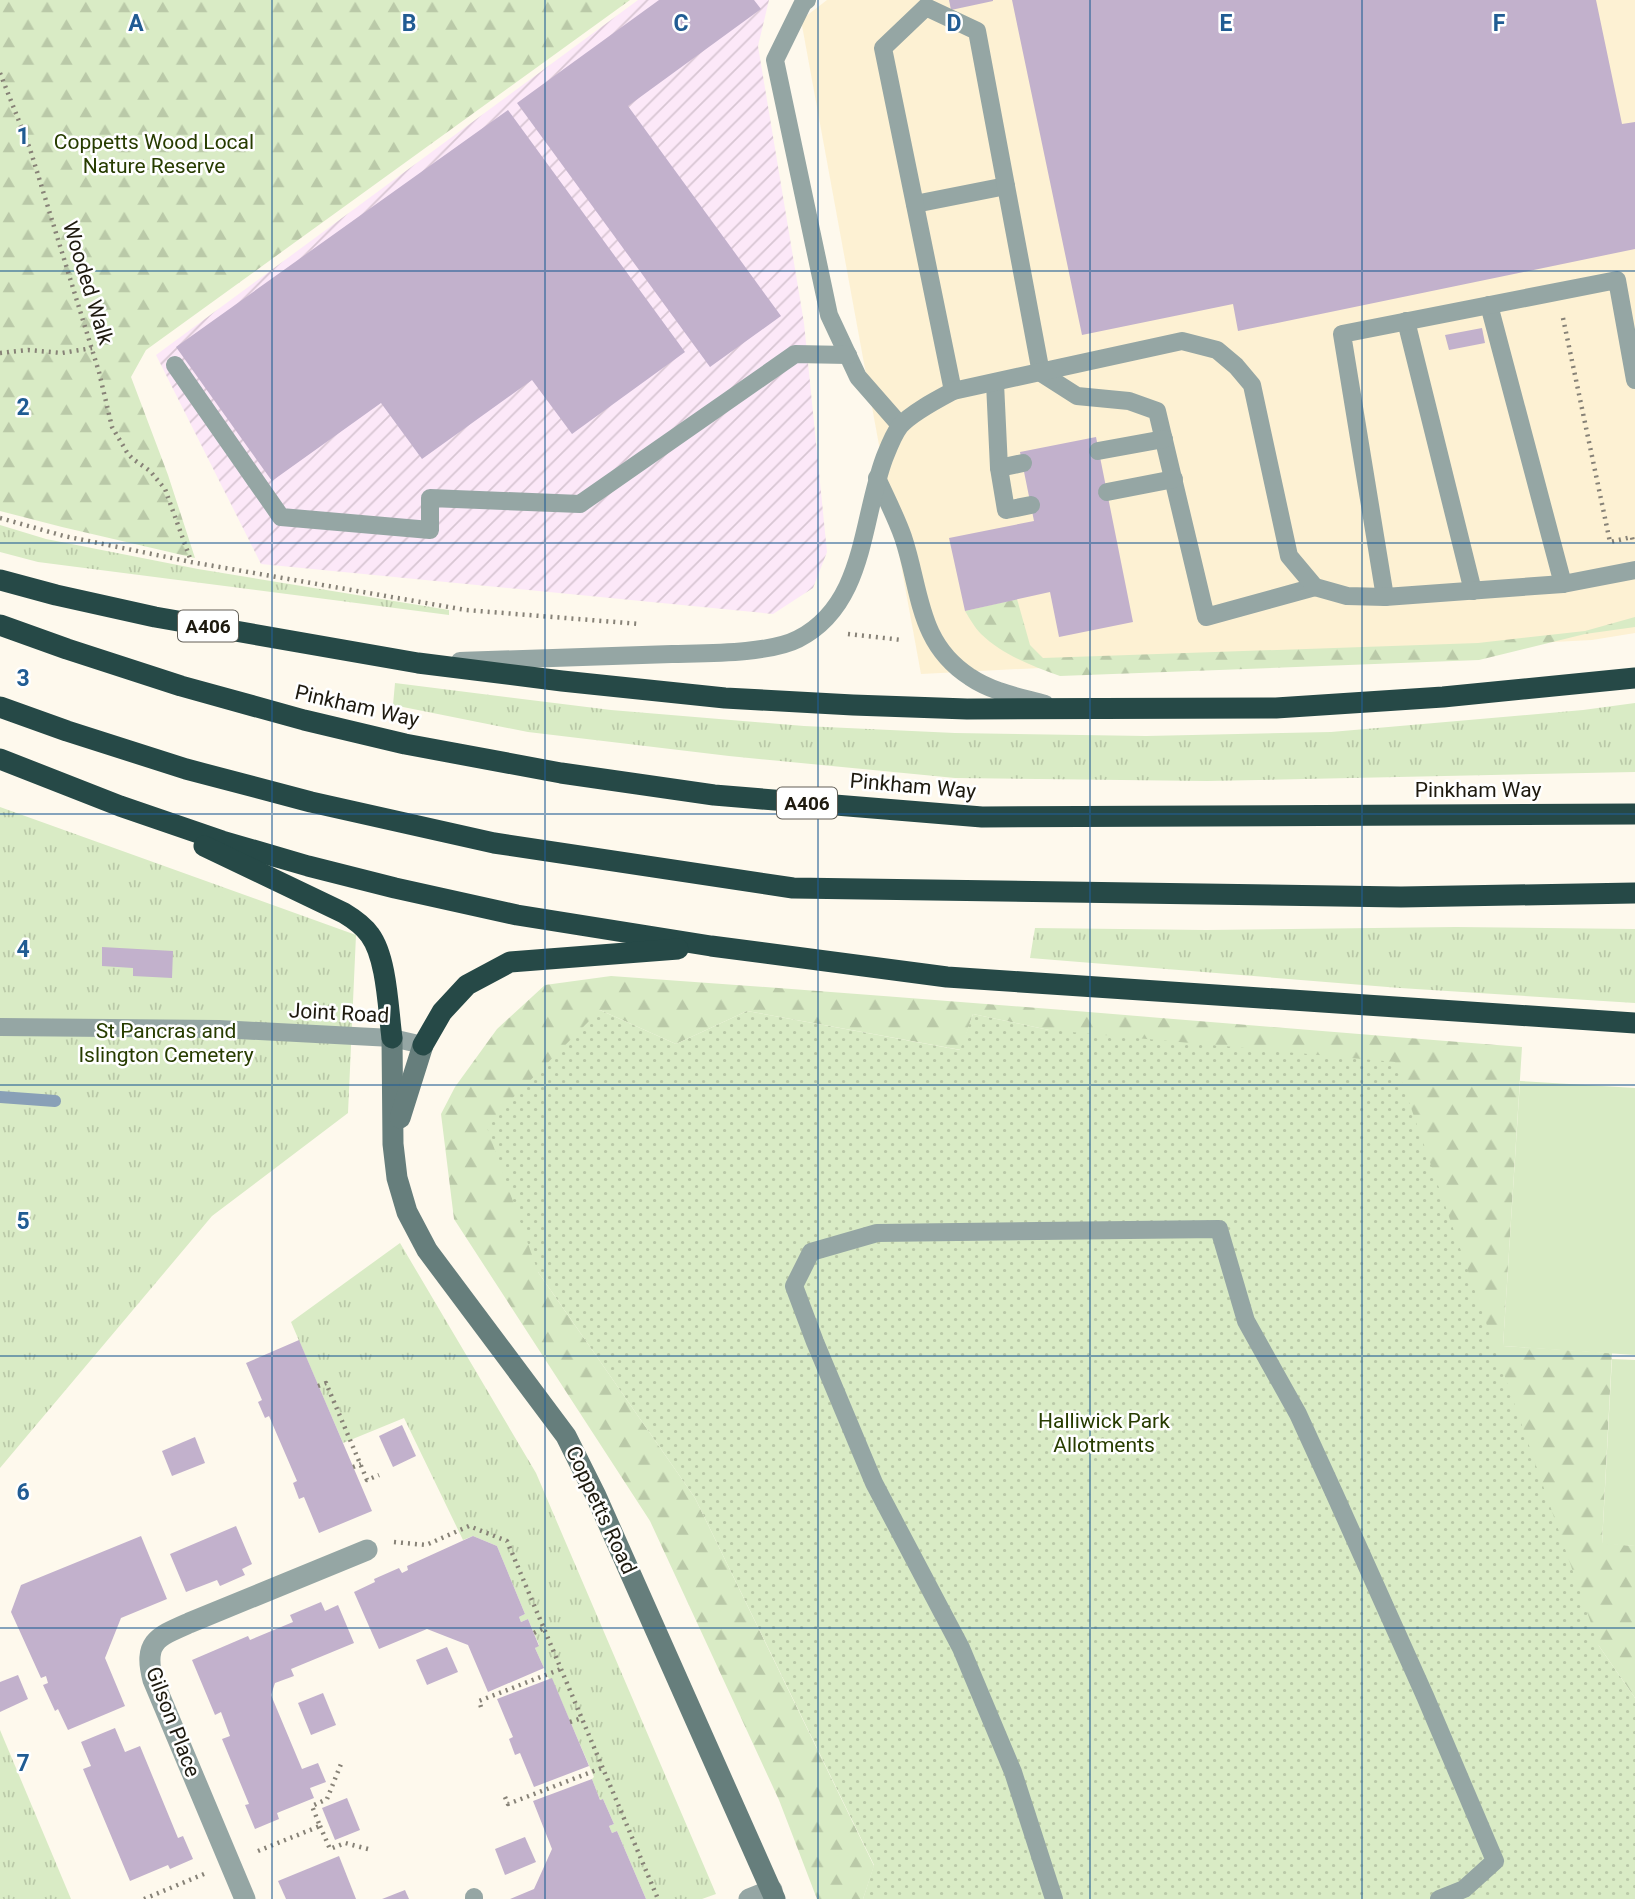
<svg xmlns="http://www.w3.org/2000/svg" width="1635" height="1899" viewBox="0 0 1635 1899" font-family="Roboto,sans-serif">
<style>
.built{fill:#fdf1d3}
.industrial{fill:url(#industrial-furrows)}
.grass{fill:url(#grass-tufts)}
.forest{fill:url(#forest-firs)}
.garden{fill:url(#garden-dots)}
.pitch{fill:#d9ebc5}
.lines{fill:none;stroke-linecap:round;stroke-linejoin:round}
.stream{stroke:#89a0b7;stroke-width:12}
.building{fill:#c2b1cc}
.path{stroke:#878277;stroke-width:4.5;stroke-dasharray:2 5;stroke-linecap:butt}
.lane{stroke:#95a6a4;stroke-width:18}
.street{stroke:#95a6a4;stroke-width:21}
.secondary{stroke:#667e7c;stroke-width:21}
.highway{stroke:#264947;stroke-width:21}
.grid{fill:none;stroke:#215c93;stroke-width:2;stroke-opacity:0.55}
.labels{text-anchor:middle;stroke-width:5;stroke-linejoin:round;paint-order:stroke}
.shield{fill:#fff;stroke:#625f57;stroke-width:2}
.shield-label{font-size:19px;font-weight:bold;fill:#1e1a0f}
.park-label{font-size:21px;fill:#273c00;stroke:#fff}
.street-label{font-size:21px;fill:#1e1a0f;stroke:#fff}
.grid-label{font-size:23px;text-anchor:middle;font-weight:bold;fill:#215c93;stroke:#fff;stroke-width:5;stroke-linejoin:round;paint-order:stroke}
</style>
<defs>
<pattern id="industrial-furrows" width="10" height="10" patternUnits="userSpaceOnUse" patternTransform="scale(1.75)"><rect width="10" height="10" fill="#fce8f8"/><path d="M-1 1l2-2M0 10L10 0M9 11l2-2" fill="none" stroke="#d8c6d3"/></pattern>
<pattern id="grass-tufts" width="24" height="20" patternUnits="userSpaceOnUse" patternTransform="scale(1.75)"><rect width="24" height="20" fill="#d9ebc5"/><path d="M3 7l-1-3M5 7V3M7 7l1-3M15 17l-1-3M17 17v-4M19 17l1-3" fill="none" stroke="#bac9a8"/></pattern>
<pattern id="forest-firs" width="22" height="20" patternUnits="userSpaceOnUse" patternTransform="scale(1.75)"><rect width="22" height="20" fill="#d9ebc5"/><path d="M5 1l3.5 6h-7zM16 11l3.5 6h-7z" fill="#bac9a8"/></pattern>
<pattern id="garden-dots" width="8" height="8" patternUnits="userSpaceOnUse" patternTransform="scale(1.75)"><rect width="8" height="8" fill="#d9ebc5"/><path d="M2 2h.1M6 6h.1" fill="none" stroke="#bac9a8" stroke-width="1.8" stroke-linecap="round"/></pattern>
</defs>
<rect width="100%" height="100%" fill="#fef9ed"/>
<path class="built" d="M827,0H1635V633L1592,640L921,674L801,20Z"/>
<path class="industrial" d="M638,0H769L758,46L804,323L827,552L813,588L773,614L261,564L156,355Z"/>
<g class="grass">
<path d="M0,525L46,539L198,569L449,610V615L38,562L0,552Z"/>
<path d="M395,683L611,710L804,726L955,733L1146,736L1331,732L1583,710L1635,703V772L1207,781L955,778L729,756L528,732L393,705Z"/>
<path d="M0,807L356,935L348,1113L212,1216L0,1468Z"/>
<path d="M1456,927L1635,929V1003L1400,988L1030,958L1035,928L1206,930Z"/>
<path d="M400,1243L536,1473L716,1894L702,1899H646L617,1831L612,1833L609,1826L614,1824L603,1799L600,1800L592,1779L594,1777L552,1679H549L535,1648L539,1645L528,1619L521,1622L519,1617L525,1614L497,1546L473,1536L463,1540L404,1418L343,1443L291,1322Z"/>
<path d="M0,1730L71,1899H0Z"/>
</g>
<g class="forest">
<path d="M0,0H630L146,350L131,377L168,475L195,558L62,527L0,511Z"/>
<path d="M1017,599L1030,645L1043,658L1478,643L1585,631L1635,617V627L1585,634L1479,660L1060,676C1032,666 1003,655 981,634C975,628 970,619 965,611Z"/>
<path d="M611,976C915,997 1218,1023 1522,1047L1503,1346L1612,1353L1602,1543L1635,1546V1698L1599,1646L1049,1030L973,1014L961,1050L747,1011L676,1044L600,1010L538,1272L695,1498L874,1866L863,1899H817L779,1800L650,1521L454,1219L441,1114L455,1087L497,1029L545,985Z"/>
</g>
<path class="garden" d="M600,1010L676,1044L747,1011L960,1050L973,1014L1049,1030L1395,1062L1599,1646L1635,1698V1899H863L874,1865L695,1498L538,1272L486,1125Z"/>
<g class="pitch">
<path d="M1520,1081L1635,1088V1355L1503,1346Z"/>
<path d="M1612,1359L1635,1360V1546L1602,1544Z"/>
</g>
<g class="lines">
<path class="stream" d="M0,1097L55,1101"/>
</g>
<g class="building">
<path d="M659,0H754L761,9L628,106L781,316L710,367L517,103Z"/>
<path d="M949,0H993V1L951,10Z"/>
<path d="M1012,0H1596L1622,124L1635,122V249L1238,331L1233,304L1082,335Z"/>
<path d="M508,110L685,352L572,434L532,380L422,459L381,403L272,481L176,347Z"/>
<path d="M1482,328L1485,343L1449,350L1445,335Z"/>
<path d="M1096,437L1133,622L1059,637L1050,592L965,611L949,538L1034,521L1020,452Z"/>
<path d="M102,947L173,951L172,978L133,976V968L102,966Z"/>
<path d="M299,1340L372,1511L319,1533L304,1497L299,1499L293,1483L297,1481L269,1416L265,1418L258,1402L262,1400L246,1363Z"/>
<path d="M402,1425L416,1456L393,1467L379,1436Z"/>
<path d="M195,1437L205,1463L172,1476L162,1451Z"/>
<path d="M236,1526L252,1564L242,1569L245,1575L220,1586L217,1580L186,1592L170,1554Z"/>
<path d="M141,1536L167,1599L121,1618L105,1658L125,1706L68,1730L58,1709L55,1711L43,1685L48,1683L46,1676L41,1678L11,1612L21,1585Z"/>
<path d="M473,1536L497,1546L525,1614L519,1617L521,1622L528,1619L539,1646L535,1648L544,1668L488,1692L468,1645L427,1629L379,1649L354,1592L375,1582L374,1579L399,1568L402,1573L408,1570L407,1566Z"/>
<path d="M321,1602L325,1611L338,1605L354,1643L291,1669L294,1676L275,1683L271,1695L302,1769L318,1763L326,1782L310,1788L314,1798L277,1813L279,1819L255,1829L245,1805L249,1804L222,1739L230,1736L221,1712L215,1715L192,1660L248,1636L250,1640L293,1622L290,1615Z"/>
<path d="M447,1647L458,1672L427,1685L416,1660Z"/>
<path d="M18,1675L28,1699L0,1712V1682Z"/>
<path d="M552,1678L589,1766L534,1787L520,1753L515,1755L509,1739L513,1737L497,1699Z"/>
<path d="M323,1693L336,1725L311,1735L298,1703Z"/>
<path d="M115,1728L125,1752L140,1746L178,1838L183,1836L193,1859L170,1869L168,1865L130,1881L83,1769L91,1766L81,1742Z"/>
<path d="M592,1779L600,1800L603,1799L614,1824L609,1826L612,1833L617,1831L646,1899H510L534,1889L552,1849L533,1801Z"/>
<path d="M347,1798L360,1830L335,1840L322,1808Z"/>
<path d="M525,1837L536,1862L505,1875L495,1849Z"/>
<path d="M339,1856L356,1899H286L278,1881Z"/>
<path d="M405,1890L409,1899H382Z"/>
</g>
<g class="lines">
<g class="path">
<path d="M0,73L30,149L99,372L112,427L128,454L133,459L150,471L165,489L191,561"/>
<path d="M1563,318L1610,542L1632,537L1633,542"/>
<path d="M0,353L28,350L62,353L92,348"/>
<path d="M0,518L64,536L191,562L466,610L640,624"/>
<path d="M848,634L902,640"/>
<path d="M318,1386L326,1383L367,1480L379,1475"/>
<path d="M353,1467L361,1464"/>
<path d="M394,1542L426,1545L469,1526L507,1541L658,1899"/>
<path d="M534,1633L544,1628"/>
<path d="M481,1707L479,1701L561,1669"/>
<path d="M570,1722L582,1718"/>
<path d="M505,1797L508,1804L602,1768"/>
<path d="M320,1826L330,1849L345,1843L372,1850"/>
<path d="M258,1851L320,1826L312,1806L327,1799L341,1764"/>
<path d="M144,1899L204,1874"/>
</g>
<g class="lane">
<path d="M807,0L803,3L775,60L829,315L858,377L900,425"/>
<path d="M915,204L1006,186"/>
<path d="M1489,305L1563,584"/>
<path d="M1406,321L1473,591"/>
<path d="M175,365L281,517L430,530V498L580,504L795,354L848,355"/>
<path d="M995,383L999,468L1006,510L1031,505"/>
<path d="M953,391L883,48L926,7L977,31L1041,373L1077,396L1129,401L1157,411L1206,617L1315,587"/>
<path d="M1098,451L1164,439"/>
<path d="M999,468L1023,463"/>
<path d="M877,478C886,498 896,517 903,537C921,590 917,643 970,677C992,692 1020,697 1045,704"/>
<path d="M1107,492L1174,479"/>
<path d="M1385,597L1342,334L1617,280L1635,380"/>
<path d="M460,661C531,659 602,656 672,654C705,653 769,654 798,639C865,605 861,522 884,459C888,449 893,435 900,426C911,413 938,399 953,391L1182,341L1217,350L1236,366L1252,385L1289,556L1315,587L1347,596L1385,597L1563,584L1635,570"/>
<path d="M0,1027L219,1029L392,1038L423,1045"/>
<path d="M474,1897V1899"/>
<path d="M1054,1899L1013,1772L961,1648L874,1483L815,1342L794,1286L811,1252L877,1233L1219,1229L1246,1321L1298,1414L1335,1495L1425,1696L1495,1861L1464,1889L1439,1899"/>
</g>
<g class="street">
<path d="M245,1899L153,1680C143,1642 157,1637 189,1623L367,1550"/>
<path d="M749,1899L772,1890"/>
</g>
<g class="secondary">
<path d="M392,1038L393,1144L397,1178L407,1212L427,1250L566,1436L596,1496L775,1899"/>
<path d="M400,1118L423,1045"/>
</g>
<g class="highway">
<path d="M0,580L56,595L155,617L418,663L562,681L725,698L853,705L967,709L1276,708L1443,697L1635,678"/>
<path d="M0,625L67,649L181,686L304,720L405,744L561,773L714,795L982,817L1635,814"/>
<path d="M0,707L67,731L186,769L311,802L494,843L793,888L1401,897L1635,893"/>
<path d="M0,759L120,806L222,841L308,866L395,888L517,915L711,946L947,977L1635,1023"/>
<path d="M204,846L344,913C354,919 363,925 370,935C387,958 388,1009 392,1038"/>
<path d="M423,1045L442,1012L467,985L510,962L678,949"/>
</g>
</g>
<path class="grid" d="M272,0V1899M545,0V1899M818,0V1899M1090,0V1899M1362,0V1899M0,271H1635M0,543H1635M0,814H1635M0,1085H1635M0,1356H1635M0,1628H1635"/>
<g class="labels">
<g class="shield">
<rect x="178" y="610.5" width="60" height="31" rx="5"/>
<rect x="777" y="787.5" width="60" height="31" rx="5"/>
</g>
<g class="shield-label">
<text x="208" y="633">A406</text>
<text x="807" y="810">A406</text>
</g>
<g class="park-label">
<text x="154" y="149">Coppetts Wood Local<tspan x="154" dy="24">Nature Reserve</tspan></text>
<text x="166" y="1038">St Pancras and<tspan x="166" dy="24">Islington Cemetery</tspan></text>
<text x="1104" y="1428">Halliwick Park<tspan x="1104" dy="24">Allotments</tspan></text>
</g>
<g class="street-label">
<text transform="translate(88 283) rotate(73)" y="7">Wooded Walk</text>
<text transform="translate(357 706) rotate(13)" y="7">Pinkham Way</text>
<text transform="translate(913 786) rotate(5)" y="7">Pinkham Way</text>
<text x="1478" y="797">Pinkham Way</text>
<text transform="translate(339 1013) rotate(3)" y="7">Joint Road</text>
<text transform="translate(601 1510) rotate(65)" y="7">Coppetts Road</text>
<text transform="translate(173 1722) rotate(69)" y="7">Gilson Place</text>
</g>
</g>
<g class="grid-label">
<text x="136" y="31">A</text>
<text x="409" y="31">B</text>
<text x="681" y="31">C</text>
<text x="954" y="31">D</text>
<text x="1226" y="31">E</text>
<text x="1499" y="31">F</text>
<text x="23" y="144">1</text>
<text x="23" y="415">2</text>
<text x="23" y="686">3</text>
<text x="23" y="957">4</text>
<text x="23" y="1229">5</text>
<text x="23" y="1500">6</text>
<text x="23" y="1771">7</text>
</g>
</svg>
